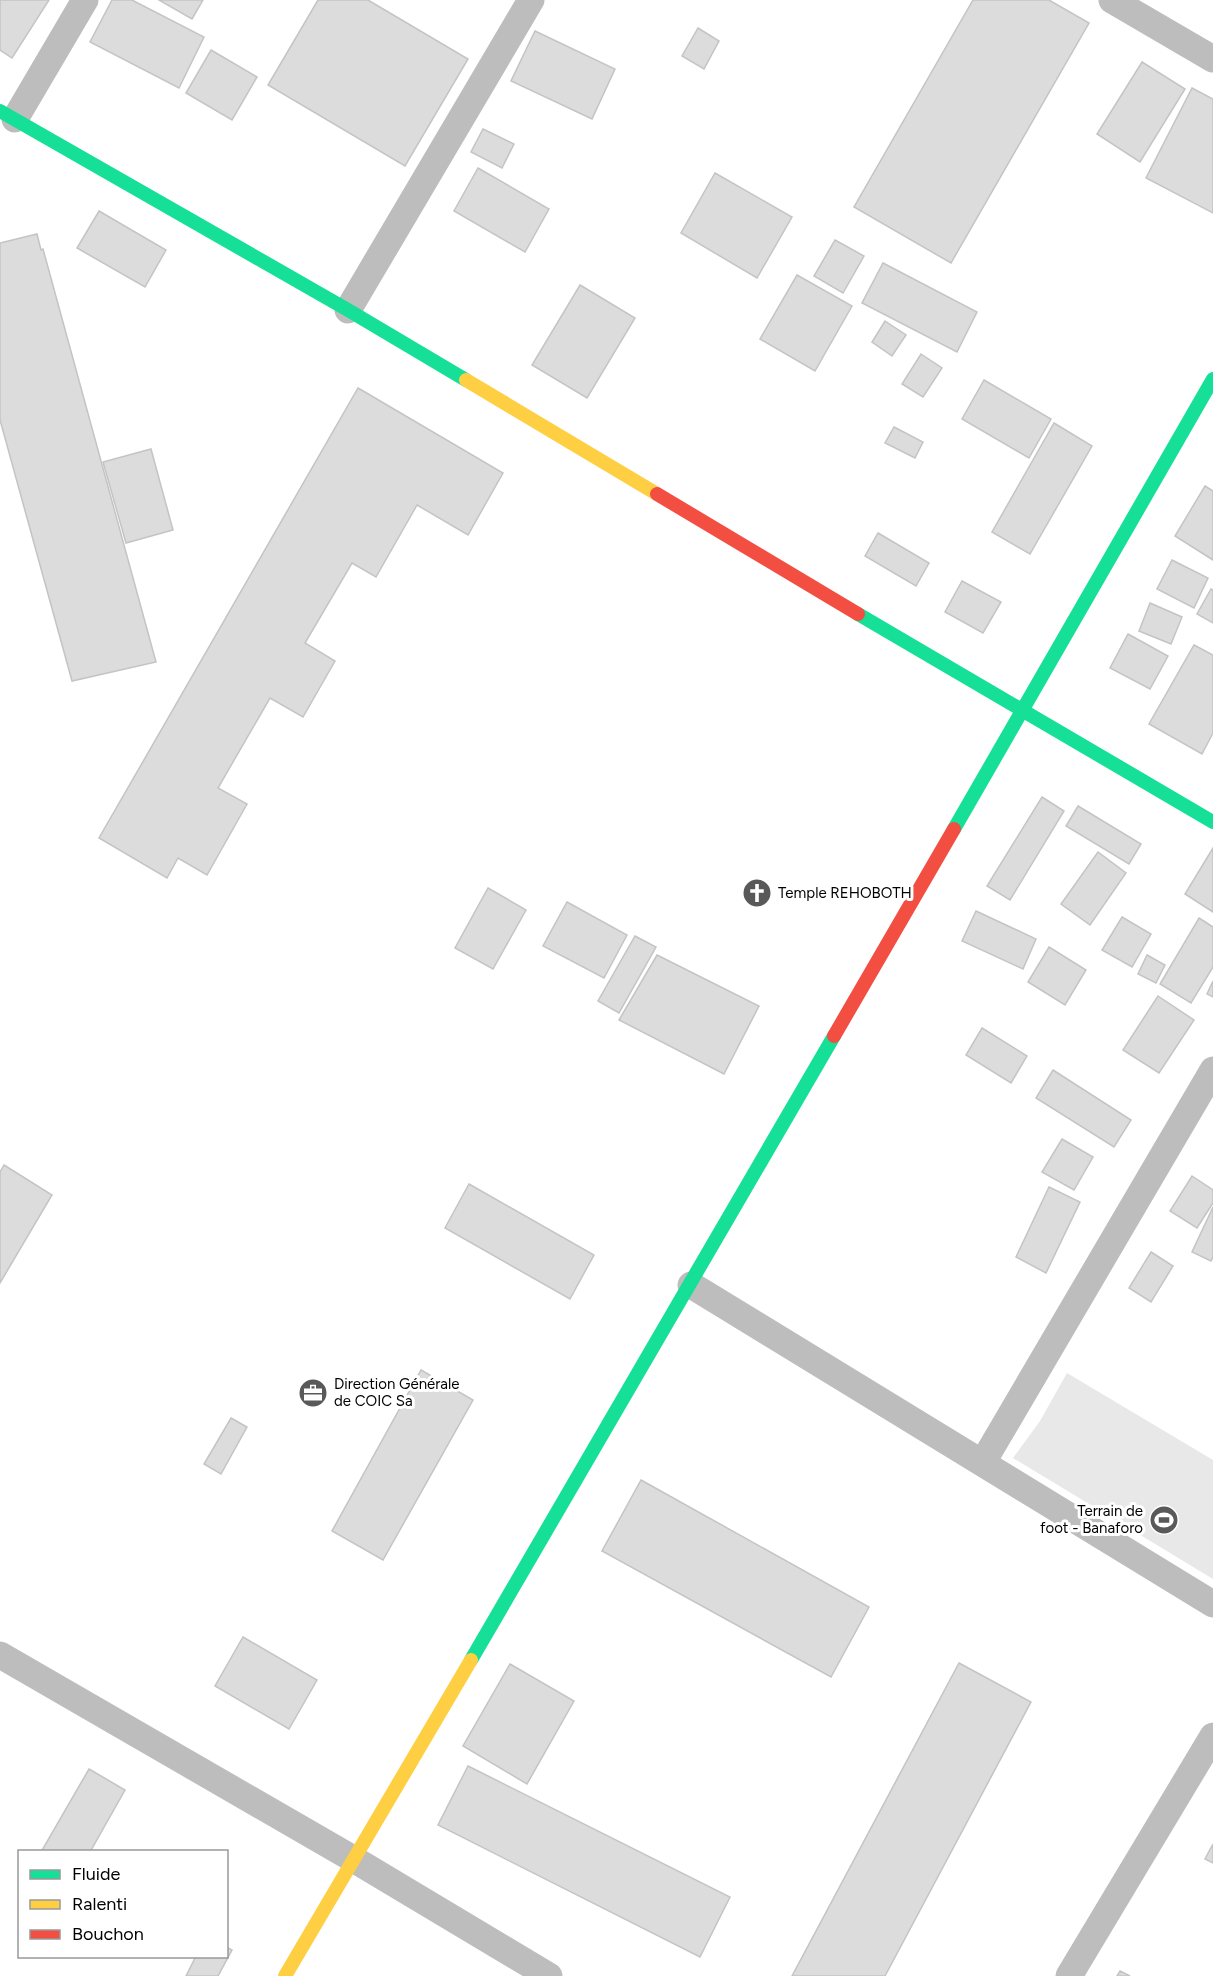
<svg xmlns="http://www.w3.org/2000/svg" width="1213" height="1976" viewBox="0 0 1213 1976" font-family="Figtree,sans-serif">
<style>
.green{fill:#e8e8e8}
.building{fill:#dcdcdc;stroke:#c4c4c4;stroke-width:1.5}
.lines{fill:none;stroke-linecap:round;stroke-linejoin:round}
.street{stroke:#bdbdbd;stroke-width:27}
.fast{stroke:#16e098;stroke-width:14}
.slow{stroke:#ffcf43;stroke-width:14}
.jam{stroke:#f24e42;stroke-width:14}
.labels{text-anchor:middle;stroke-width:6;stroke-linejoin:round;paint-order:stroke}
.poi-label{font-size:15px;fill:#000;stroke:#fff;text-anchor:start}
</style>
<rect width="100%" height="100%" fill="#fff"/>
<path class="green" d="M1067,1373L1213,1460V1579L1013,1458L1040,1421Z"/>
<g class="building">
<path d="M0,0H49L12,58L0,50Z"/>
<path d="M112,0H132L204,37L179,88L90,42Z"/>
<path d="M159,0H203L192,19Z"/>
<path d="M318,0H368L468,59L405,166L268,85Z"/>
<path d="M973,0H1049L1089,23L951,263L854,207Z"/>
<path d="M698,28L719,41L704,69L682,56Z"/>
<path d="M535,31L615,69L592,119L511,81Z"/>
<path d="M211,50L257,77L232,120L186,93Z"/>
<path d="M1142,62L1185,89L1140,162L1097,134Z"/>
<path d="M1192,88L1213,99V213L1146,178Z"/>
<path d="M483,129L514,144L502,168L471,152Z"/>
<path d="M478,168L549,209L525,252L454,211Z"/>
<path d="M715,173L792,217L757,278L681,233Z"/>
<path d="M99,211L166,250L145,287L77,248Z"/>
<path d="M37,234L41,250L43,249L156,662L72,681L0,420V243Z"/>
<path d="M835,240L864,256L843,293L814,276Z"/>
<path d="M883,263L977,312L957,352L862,303Z"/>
<path d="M797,275L852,306L815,371L760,339Z"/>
<path d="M580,285L635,318L587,398L532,365Z"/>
<path d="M885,321L906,335L892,356L872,342Z"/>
<path d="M921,354L942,368L923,397L902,384Z"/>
<path d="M984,380L1051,419L1029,458L962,419Z"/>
<path d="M358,388L503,473L468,535L417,505L376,577L352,563L305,643L335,661L303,717L270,698L218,788L247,804L207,875L178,858L167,878L99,838Z"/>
<path d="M1054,423L1092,446L1030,554L992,532Z"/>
<path d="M894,427L923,442L915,458L885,443Z"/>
<path d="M151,449L173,530L126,543L103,462Z"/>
<path d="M1205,486L1213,491V560L1175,536Z"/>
<path d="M878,533L929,563L916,586L865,556Z"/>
<path d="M1172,560L1208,578L1194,608L1157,589Z"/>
<path d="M962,581L1001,602L983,633L945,612Z"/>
<path d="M1211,589L1213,590V623L1197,614Z"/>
<path d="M1150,603L1182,617L1171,644L1139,631Z"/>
<path d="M1128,634L1168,656L1150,689L1110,668Z"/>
<path d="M1194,645L1213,655V733L1202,754L1149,724Z"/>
<path d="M1042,797L1064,811L1010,900L987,886Z"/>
<path d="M1078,806L1141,844L1129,864L1066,826Z"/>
<path d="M1213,848V912L1185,894Z"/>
<path d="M1098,852L1126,873L1090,925L1061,904Z"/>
<path d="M488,888L526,910L493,969L455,948Z"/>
<path d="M567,902L627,935L604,978L543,946Z"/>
<path d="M976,911L1036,939L1023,969L962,941Z"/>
<path d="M1122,917L1151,934L1132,967L1102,950Z"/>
<path d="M1199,918L1213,927V967L1191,1003L1160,984Z"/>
<path d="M635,936L656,947L619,1013L598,1001Z"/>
<path d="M1049,947L1086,970L1065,1005L1028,982Z"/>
<path d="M657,955L759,1006L724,1074L619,1020Z"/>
<path d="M1147,955L1165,965L1156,983L1138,974Z"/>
<path d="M1213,981V997L1207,994Z"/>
<path d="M1158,996L1194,1020L1159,1073L1123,1050Z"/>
<path d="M982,1028L1027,1056L1011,1083L966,1055Z"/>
<path d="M1053,1070L1131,1120L1114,1147L1036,1098Z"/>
<path d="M1062,1139L1093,1157L1074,1190L1042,1172Z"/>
<path d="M4,1165L52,1195L0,1283V1172Z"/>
<path d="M1192,1176L1213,1190V1203L1197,1228L1170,1211Z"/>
<path d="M469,1184L594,1255L570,1299L445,1228Z"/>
<path d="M1049,1187L1080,1202L1046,1273L1016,1257Z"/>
<path d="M1213,1207V1257L1211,1261L1192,1252Z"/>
<path d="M1151,1252L1173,1266L1151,1302L1129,1288Z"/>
<path d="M421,1370L473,1400L383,1560L332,1531Z"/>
<path d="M231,1418L247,1427L221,1474L204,1464Z"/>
<path d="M641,1480L869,1607L831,1677L602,1551Z"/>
<path d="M243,1637L317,1680L289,1729L215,1686Z"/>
<path d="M959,1663L1031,1702L885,1976H792Z"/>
<path d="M510,1664L574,1701L527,1784L463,1746Z"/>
<path d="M468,1766L730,1897L700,1957L438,1825Z"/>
<path d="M89,1769L125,1790L90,1852H41Z"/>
<path d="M1213,1844V1863L1205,1859Z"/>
<path d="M226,1947L232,1950L218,1976H186L196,1956H226Z"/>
<path d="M1120,1971L1130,1976H1117Z"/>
</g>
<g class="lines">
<g class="street">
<path d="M1112,0L1213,59"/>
<path d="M15,119L85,0"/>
<path d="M348,310L531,0"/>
<path d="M691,1285L1213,1604"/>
<path d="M983,1462L1213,1070"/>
<path d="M0,1655L355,1860L549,1976"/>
<path d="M1069,1976L1213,1736"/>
</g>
<g class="fast">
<path d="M0,111L348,310L466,380"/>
<path d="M858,614L1213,822"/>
<path d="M954,829L1213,379"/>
<path d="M471,1660L834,1036"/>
</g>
<g class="slow">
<path d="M466,380L657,494"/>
<path d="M285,1976L471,1660"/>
</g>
<g class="jam">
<path d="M657,494L858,614"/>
<path d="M834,1036L954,829"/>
</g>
</g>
<defs>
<g id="church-disc" transform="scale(1.5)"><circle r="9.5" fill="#595959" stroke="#fff"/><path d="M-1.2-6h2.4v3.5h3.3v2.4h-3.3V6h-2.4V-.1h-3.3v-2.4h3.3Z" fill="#fff"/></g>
<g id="office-disc" transform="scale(1.5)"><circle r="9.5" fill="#595959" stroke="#fff"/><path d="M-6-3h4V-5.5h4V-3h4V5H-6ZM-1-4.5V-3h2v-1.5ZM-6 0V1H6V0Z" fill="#fff"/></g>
<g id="stadium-disc" transform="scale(1.5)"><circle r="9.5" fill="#595959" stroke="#fff"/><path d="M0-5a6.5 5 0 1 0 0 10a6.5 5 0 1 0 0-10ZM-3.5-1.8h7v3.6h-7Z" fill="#fff"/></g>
</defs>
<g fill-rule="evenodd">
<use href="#church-disc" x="757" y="893"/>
<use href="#office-disc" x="313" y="1393"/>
<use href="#stadium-disc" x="1164" y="1520"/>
</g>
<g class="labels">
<g class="poi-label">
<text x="778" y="898">Temple REHOBOTH</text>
<text x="334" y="1389">Direction Générale<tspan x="334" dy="17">de COIC Sa</tspan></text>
<text x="1143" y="1516" text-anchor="end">Terrain de<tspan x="1143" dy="17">foot - Banaforo</tspan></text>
</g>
</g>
<rect x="18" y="1850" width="210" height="108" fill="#ffffff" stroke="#999999" stroke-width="1.5"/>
<rect x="30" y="1870" width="30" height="9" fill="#16e098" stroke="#999999" stroke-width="1.5"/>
<text x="72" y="1880" font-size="18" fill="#000000">Fluide</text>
<rect x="30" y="1900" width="30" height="9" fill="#ffcf43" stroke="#999999" stroke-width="1.5"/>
<text x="72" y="1910" font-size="18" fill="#000000">Ralenti</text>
<rect x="30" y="1930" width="30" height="9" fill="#f24e42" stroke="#999999" stroke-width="1.5"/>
<text x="72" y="1940" font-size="18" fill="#000000">Bouchon</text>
</svg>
